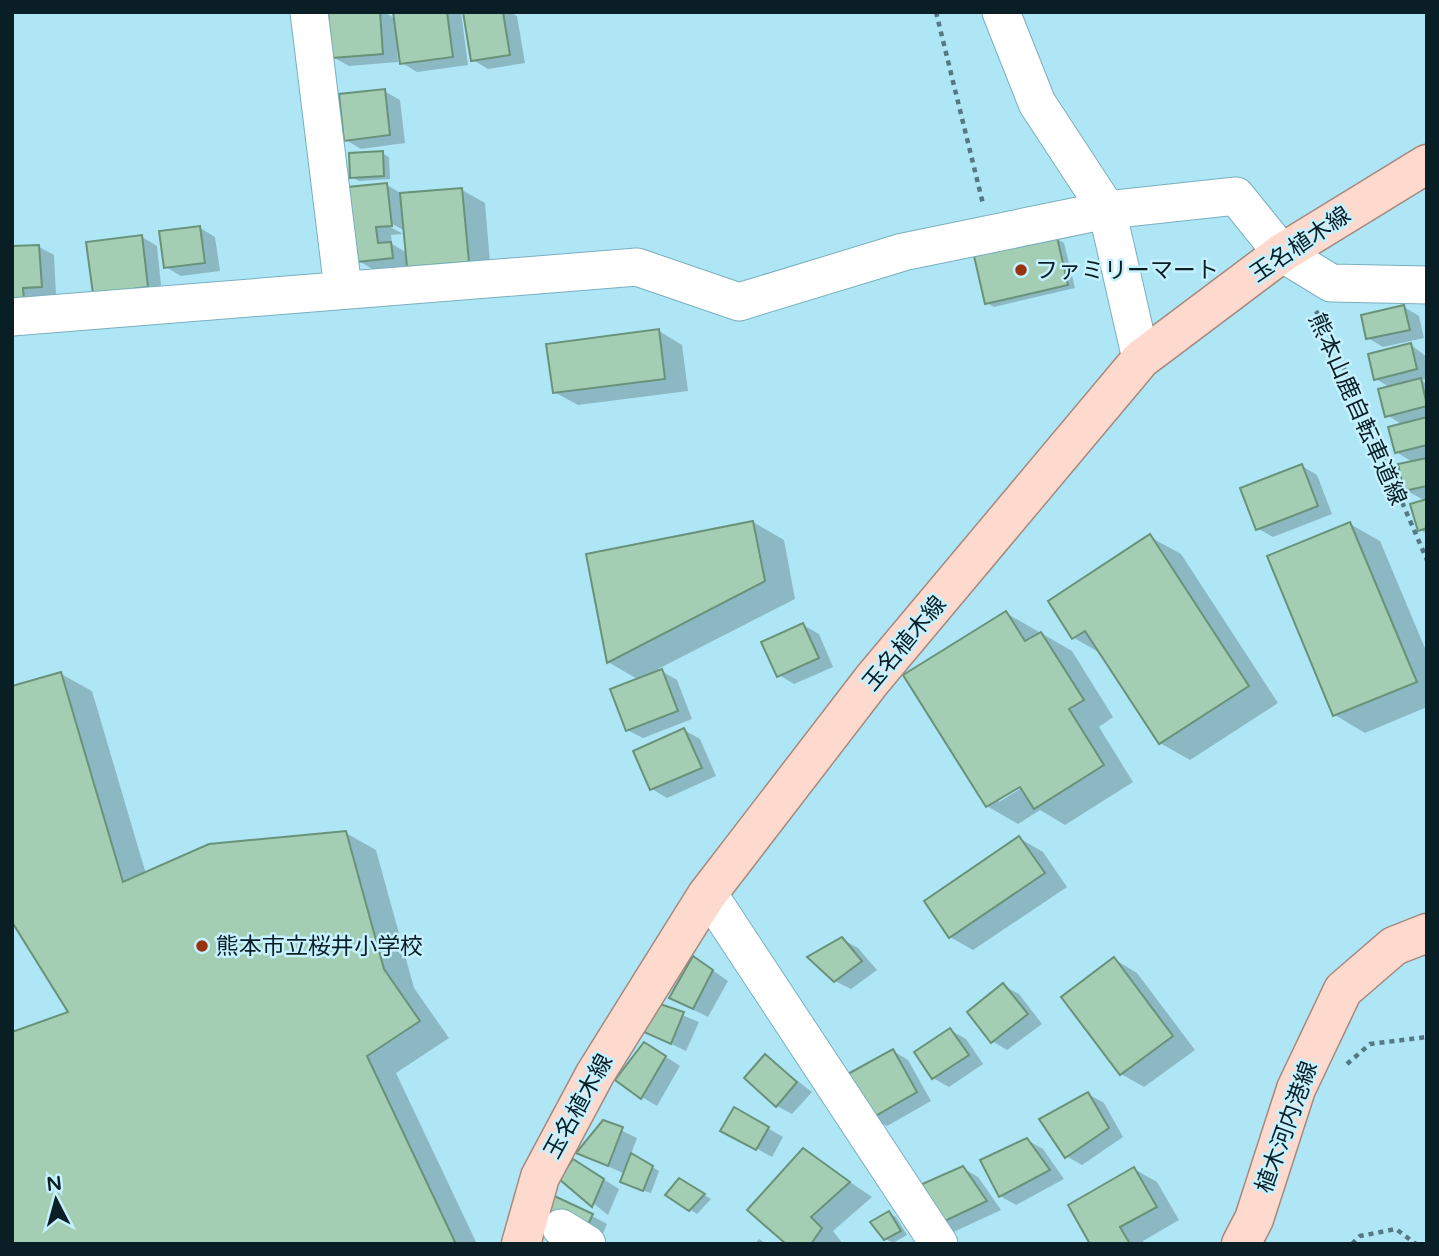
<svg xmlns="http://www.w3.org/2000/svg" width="1439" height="1256" viewBox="0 0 1439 1256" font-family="'Varela Round','Noto Sans JP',sans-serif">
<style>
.shadow{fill:#0003;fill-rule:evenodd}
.building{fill:#a3ceb3;stroke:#689279;stroke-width:2}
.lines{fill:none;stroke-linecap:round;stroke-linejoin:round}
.minor-casing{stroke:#7aafbe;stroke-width:39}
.major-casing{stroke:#a6887e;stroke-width:41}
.path{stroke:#547983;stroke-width:4.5;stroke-dasharray:5 5;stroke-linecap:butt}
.minor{stroke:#fff;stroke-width:37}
.major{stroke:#fdd9ce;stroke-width:38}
.poi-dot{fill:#99320e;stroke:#c6f1fe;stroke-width:2.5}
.labels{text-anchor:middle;stroke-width:5;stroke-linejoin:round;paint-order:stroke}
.street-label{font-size:23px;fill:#091f25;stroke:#c6f1fe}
.poi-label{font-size:23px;fill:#091f25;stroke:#c6f1fe;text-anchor:start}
</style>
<rect width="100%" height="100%" fill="#afe6f6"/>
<g class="shadow">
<path d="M347,12H384L396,19L395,12H461L468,65L417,72L402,63L400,50H397L398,62L349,66L333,57Z"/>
<path d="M470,12H510L517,16L525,63L488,69L473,60Z"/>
<path d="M384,91L400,100L405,143L361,149L346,140Z"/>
<path d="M382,153L389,157L390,179L359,181L352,177Z"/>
<path d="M387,185L402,194L462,190L485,203L491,274L409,266L374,270L359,261ZM385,220L405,231L407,253L392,244L391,235L403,234L383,223Z"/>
<path d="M200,228L215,237L220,271L181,276L166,267Z"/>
<path d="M142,237L157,246L162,295L110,302Z"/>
<path d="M1057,239L1064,243L1075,288L994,307L987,303Z"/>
<path d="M39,247L54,255L56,295L38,296L39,308L12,309Z"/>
<path d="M1404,307L1419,316L1424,338L1383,347L1368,338Z"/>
<path d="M659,331L682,345L688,391L578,405L554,392Z"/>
<path d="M1411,345L1427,357V379L1421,380L1427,384V534L1419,529L1425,501L1406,490L1414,463L1396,452L1403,425L1387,415L1391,388L1376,379Z"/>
<path d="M1302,466L1317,475L1332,514L1273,537L1257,528Z"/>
<path d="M753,522L784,540L795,599L658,669L677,680L692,719L643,738L627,730L639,680L608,662Z"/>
<path d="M1350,524L1380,541L1427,653V707L1365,733L1335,715Z"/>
<path d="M1150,537L1181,554L1278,703L1190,760L1160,743L1102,654L1074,638Z"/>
<path d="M1006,613L1072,651L1113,717L1099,727L1133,782L1065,825L1040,810L1018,824L987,806ZM1027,781L1028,784L999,802V798Z"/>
<path d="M803,625L819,634L833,667L794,684L779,675Z"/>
<path d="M61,674L92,691L146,874L346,833L376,850L414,988L449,1038L396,1073L477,1244H12L70,1013Z"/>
<path d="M684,730L700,739L716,776L667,798L652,789Z"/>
<path d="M1019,838L1043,852L1067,887L973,950L950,937Z"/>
<path d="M842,939L858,948L877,970L851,989L835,981Z"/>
<path d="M1114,959L1137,973L1195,1050L1144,1087L1121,1074Z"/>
<path d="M708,967L728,981L708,1017L686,1006Z"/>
<path d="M1004,986L1019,994L1042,1024L1007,1050L992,1041Z"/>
<path d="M655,1004L699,1022L686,1051L646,1032Z"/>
<path d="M950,1030L966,1039L983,1064L949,1087L933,1078Z"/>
<path d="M893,1051L908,1060L931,1101L887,1126L872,1117Z"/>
<path d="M660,1053L680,1066L657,1106L642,1097Z"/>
<path d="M765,1056L812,1092L792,1114L777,1106Z"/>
<path d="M1088,1094L1104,1103L1123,1137L1082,1165L1066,1156Z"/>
<path d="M735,1109L783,1137L772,1157L723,1130Z"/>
<path d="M604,1122L637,1138L631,1154L659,1171L651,1193L629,1186L625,1174L579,1153Z"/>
<path d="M1027,1140L1043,1149L1064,1179L1016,1205L1000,1196Z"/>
<path d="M803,1150L872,1197L833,1231L843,1244H789Z"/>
<path d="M963,1168L978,1177L1001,1210L947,1235L931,1226Z"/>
<path d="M1134,1169L1157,1182L1179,1220L1143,1241L1144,1244H1092Z"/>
<path d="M589,1170L619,1189L608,1215L561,1178Z"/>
<path d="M679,1180L711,1199L697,1214L668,1195Z"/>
<path d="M889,1213L896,1217L907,1235L893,1243L886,1239Z"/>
<path d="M550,1215L592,1216L607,1224L599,1243Z"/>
<path d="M759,1239L767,1244H755Z"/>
</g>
<g class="building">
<path d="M328,12H380L383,54L332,58Z"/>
<path d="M393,12H447L453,57L400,64Z"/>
<path d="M463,12H503L510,55L471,61Z"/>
<path d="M385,89L390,135L344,141L339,94Z"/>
<path d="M383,151L384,176L350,178L349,153Z"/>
<path d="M387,183L392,226L376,227L378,243L391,242L393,258L357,262L338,188Z"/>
<path d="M462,188L469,262L407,267L400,193Z"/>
<path d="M200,226L205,263L164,268L159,231Z"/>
<path d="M142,235L148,287L93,294L86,242Z"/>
<path d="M1057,237L1068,285L985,304L974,256Z"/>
<path d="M39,245L42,287L23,288L24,300H12V246Z"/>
<path d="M1404,305L1410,330L1366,339L1361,315Z"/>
<path d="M659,329L665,379L553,393L546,344Z"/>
<path d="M1411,343L1417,369L1374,380L1368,354Z"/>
<path d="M1421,378L1427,406L1385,417L1378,389Z"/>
<path d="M1427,417V445L1395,453L1388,427Z"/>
<path d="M1427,458V486L1404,491L1398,464Z"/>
<path d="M1302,464L1318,506L1256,530L1240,488Z"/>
<path d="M1427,499V528L1418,531L1410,504Z"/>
<path d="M753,521L765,581L607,663L586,554Z"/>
<path d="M1350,522L1417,682L1333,716L1267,556Z"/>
<path d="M1150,534L1249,686L1159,744L1085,631L1072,639L1048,601Z"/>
<path d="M1006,611L1025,641L1041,632L1084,700L1069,709L1104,765L1034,809L1020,787L986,807L903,675Z"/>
<path d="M803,623L819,658L777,677L761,642Z"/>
<path d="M662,669L678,711L626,731L610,689Z"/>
<path d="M61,672L123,882L209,844L346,831L384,969L420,1021L367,1056L456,1244H12V1032L68,1012L12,922V686Z"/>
<path d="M684,728L702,768L650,790L633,751Z"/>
<path d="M1019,836L1045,873L949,938L924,901Z"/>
<path d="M842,937L862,961L834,982L807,957Z"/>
<path d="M693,956L713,970L693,1009L669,998Z"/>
<path d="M1114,957L1173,1036L1120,1075L1061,997Z"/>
<path d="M1003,983L1028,1014L991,1043L967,1012Z"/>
<path d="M654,1002L684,1012L671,1044L644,1032Z"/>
<path d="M950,1028L969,1055L932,1079L914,1052Z"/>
<path d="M644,1042L666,1056L641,1099L615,1080Z"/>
<path d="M893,1049L917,1092L870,1119L846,1075Z"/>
<path d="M765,1054L797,1082L776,1107L744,1078Z"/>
<path d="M1088,1092L1109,1128L1065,1158L1039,1119Z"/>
<path d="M734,1107L769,1127L756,1150L720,1131Z"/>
<path d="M603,1120L623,1127L608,1166L576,1153Z"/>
<path d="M1027,1138L1050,1170L999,1197L980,1160Z"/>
<path d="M803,1148L850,1182L811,1217L822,1228L811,1244H786L747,1210Z"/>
<path d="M631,1153L653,1166L643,1191L620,1182Z"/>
<path d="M573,1159L604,1179L592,1207L559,1179Z"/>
<path d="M963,1166L987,1201L930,1228L911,1189Z"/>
<path d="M1134,1167L1157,1207L1120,1227L1130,1244H1090L1068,1205Z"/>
<path d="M679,1178L705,1194L689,1211L665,1195Z"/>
<path d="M550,1194L593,1214L583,1235L548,1216Z"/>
<path d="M889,1211L901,1231L884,1240L870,1222Z"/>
</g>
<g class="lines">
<g class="minor-casing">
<g id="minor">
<path d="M309,12L343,289"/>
<path d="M1001,12L1037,103L1107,210L1141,359"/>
<path d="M12,317L637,267L739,302L903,252L1107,210L1236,196L1282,253L1331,283L1427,285"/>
<path d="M706,896L715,904L939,1244"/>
<path d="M561,1228L587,1244"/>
</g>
</g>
<g class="major-casing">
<g id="major">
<path d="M521,1244L540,1177L595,1074L706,896L872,680L1141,359L1282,253L1427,164"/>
<path d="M1241,1244L1254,1219L1296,1089L1343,990L1394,946L1427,933"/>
</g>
</g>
<g class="path">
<path d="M936,12L983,204"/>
<path d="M1316,311L1329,333L1427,560"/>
<path d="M1347,1064L1370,1044L1427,1037"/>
<path d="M1352,1244L1360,1236L1396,1229L1416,1244"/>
</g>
<use href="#minor" class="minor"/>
<use href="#major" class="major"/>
</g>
<g class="poi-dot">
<circle cx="1021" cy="270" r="7"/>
<circle cx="202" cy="946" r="7"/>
</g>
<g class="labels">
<g class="street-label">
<text transform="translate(1300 244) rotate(-34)" y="8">玉名植木線</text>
<text transform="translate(1358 409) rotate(66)" y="8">熊本山鹿自転車道線</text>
<text transform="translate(904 643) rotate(-50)" y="8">玉名植木線</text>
<text transform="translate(578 1106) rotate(-61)" y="8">玉名植木線</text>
<text transform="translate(1286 1127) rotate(-70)" y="8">植木河内港線</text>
</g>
<g class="poi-label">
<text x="1035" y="278">ファミリーマート</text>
<text x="216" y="954">熊本市立桜井小学校</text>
</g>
</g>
<rect width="1439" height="1256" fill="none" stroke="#091f25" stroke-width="28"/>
<g transform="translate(56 1200) rotate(354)" stroke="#c6f1fe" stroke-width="5" paint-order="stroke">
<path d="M0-5L12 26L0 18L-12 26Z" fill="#091f25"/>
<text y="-10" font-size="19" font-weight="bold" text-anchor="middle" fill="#091f25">N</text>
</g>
</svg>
